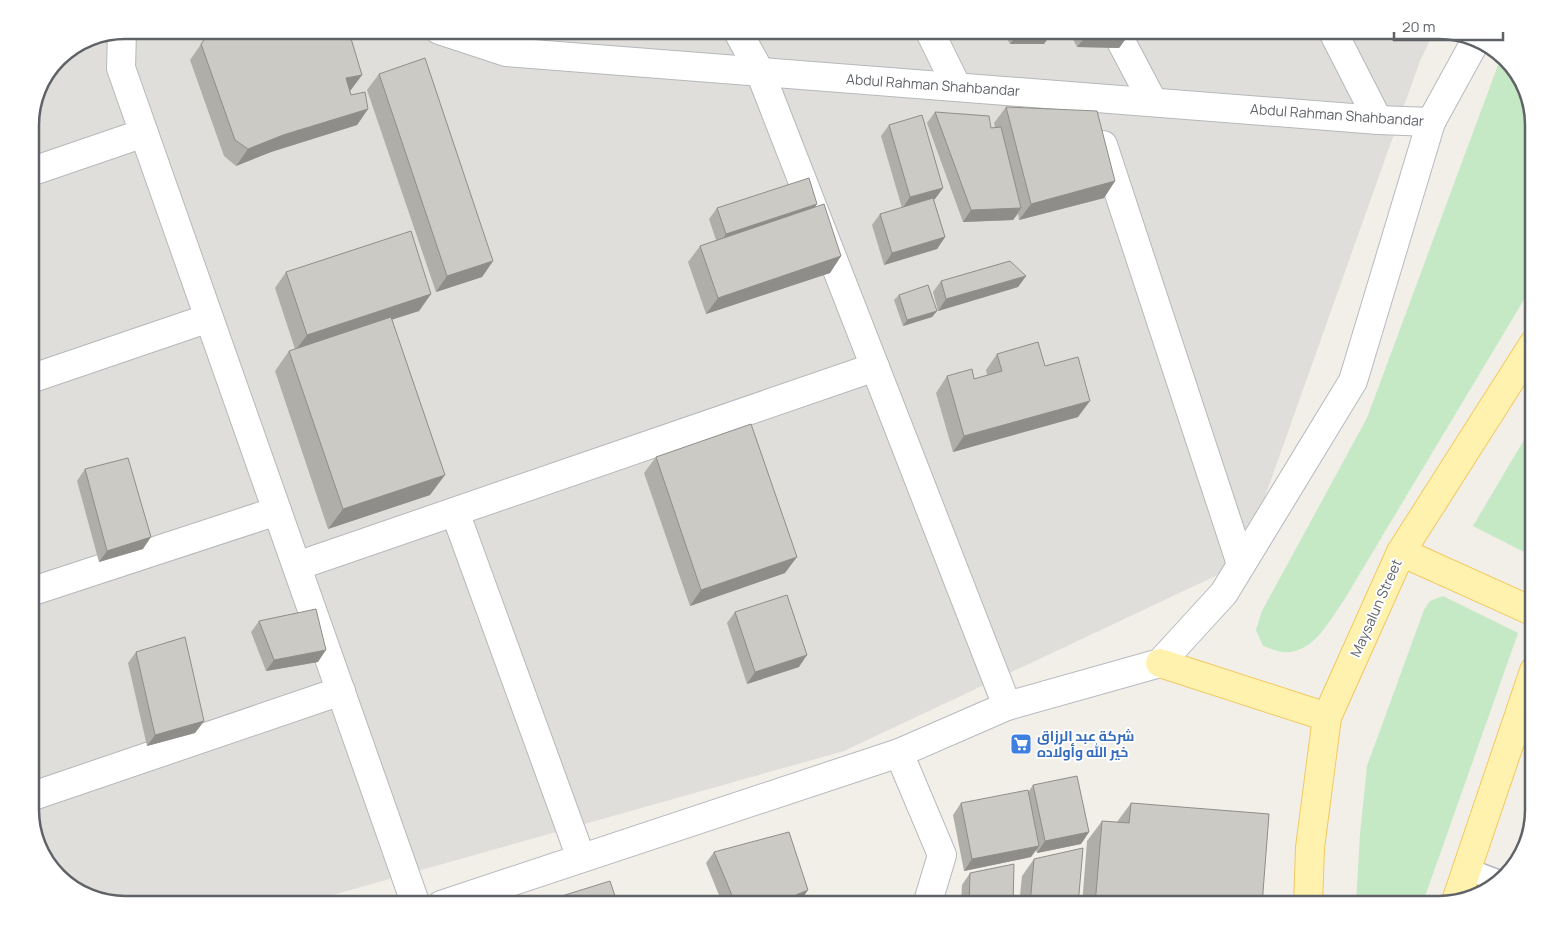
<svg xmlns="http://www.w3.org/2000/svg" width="1564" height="935" viewBox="0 0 1564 935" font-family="Manrope,Cairo,sans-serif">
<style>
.industrial{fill:#e0deda}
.green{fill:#c5e8c5}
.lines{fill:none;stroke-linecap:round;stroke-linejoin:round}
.service-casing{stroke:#b5b8bc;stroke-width:24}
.minor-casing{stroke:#b5b8bc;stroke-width:30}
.secondary-casing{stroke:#b6babf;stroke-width:30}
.primary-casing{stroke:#f2c960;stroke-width:30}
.service{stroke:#fff;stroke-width:21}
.minor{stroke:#fff;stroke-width:28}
.secondary{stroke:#fff;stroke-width:28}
.primary{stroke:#fff2af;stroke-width:28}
.wall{fill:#afaea9}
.shaded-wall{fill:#8f8d8a}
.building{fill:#cccac5;stroke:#8f8d8a}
.labels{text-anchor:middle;stroke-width:4;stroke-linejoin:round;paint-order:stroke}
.street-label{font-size:14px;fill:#5f6368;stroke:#fff}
.shop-label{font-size:14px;font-weight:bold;fill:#366cbe;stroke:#fff;text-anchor:start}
.rim{fill:none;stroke:#5f6368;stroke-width:2.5}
</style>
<rect width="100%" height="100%" fill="#f1efe8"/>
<path class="industrial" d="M125,30H1435L1420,61L1241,564L844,751L297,905H125L77,892L43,858L30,816V119L58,57L89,37Z"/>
<g class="green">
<path d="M1501,57L1521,77L1534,119V283L1344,600C1329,621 1313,655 1282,652C1276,651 1269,648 1263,646L1256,630L1262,611L1367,418Z"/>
<path d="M1534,423V557L1473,526Z"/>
<path d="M1443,596L1518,633L1422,905H1356L1360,834L1367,766L1424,610L1430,601Z"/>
</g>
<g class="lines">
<g class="service-casing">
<path id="service" d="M1467,869L1498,881"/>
</g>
<g class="minor-casing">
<g id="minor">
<path d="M439,30L506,52L1378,120L1431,122"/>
<path d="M737,30L760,72L1007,706"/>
<path d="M929,30L957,87"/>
<path d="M1115,30L1153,102"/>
<path d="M1332,30L1378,120"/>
<path d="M122,31L121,68L416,905"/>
<path d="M1103,145L1241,564"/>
<path d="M30,172L144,133"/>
<path d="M30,379L209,318"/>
<path d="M455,512L581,858"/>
<path d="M297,566L875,367"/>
<path d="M30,592L277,511"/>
<path d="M899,753L942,855L927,905"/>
<path d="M30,797L341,691"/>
</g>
</g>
<g class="secondary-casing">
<path id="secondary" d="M441,905L899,753L1007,706L1160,663L1224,593L1353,381L1431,122L1476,40"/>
</g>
<g class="primary-casing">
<g id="primary">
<path d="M1401,552L1534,612"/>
<path d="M1160,663L1327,717"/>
<path d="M1456,901L1534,671"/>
<path d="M1308,905L1310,848L1327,717L1401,552L1534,343"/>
</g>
</g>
<use href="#service" class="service"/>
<use href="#minor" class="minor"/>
<use href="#secondary" class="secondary"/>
<use href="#primary" class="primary"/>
</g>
<g class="wall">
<path d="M211,30L362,75L350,91L351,95L368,109L357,125L271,152L236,166L224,156L190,60Z"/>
<path d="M780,30H929L926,35H867L865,32L862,37H785Z"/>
<path d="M1002,30H1051L1052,32L1044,44H1010Z"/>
<path d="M1068,30H1123L1127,37L1119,48L1077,47Z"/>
<path d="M379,74L493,261L482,277L436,292L367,90Z"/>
<path d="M1006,107L1115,181L1104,198L1019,220L1018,214L1013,220L963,222L927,123L935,112L991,128L995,127L994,123Z"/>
<path d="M889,125L943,188L934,200L945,237L937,249L884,265L872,225L880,214L902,208L881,136Z"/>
<path d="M816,207L841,256L830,273L706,314L688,262L700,246L716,240L709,219L717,208Z"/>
<path d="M286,272L431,294L419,311L392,319L430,495L328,529L275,371L289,351L295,349L275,288Z"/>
<path d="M1026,276L1018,287L938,311L933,292L941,281Z"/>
<path d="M899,295L937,311L932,317L903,326L894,300Z"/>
<path d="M997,354L1045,366L1078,417L953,452L936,393L947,376L974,379L987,375L986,370Z"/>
<path d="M656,457L785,573L690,606L644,473Z"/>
<path d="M85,469L143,549L99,562L77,481Z"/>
<path d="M735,612L799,667L747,684L727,623Z"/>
<path d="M259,621L318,662L266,671L251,632Z"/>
<path d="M136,652L204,721L195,733L147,746L128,663Z"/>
<path d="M1033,785L1089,832L1081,844L1037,853L1036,850L1031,857L964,871L953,815L961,803L1029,791Z"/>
<path d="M1131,803L1262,905H1082L1087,841L1102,821L1117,822Z"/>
<path d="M714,852L800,902L792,905H723L706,863Z"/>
<path d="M1034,859L1078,905H1019L1022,876Z"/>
<path d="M970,873L1013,905H961L962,885Z"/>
<path d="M549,900L618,905H546Z"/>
</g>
<g class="shaded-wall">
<path d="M790,30H867L862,37H785Z"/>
<path d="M870,30H929L926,35H867Z"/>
<path d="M1052,32L1044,44H1010L1018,33Z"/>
<path d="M1086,36L1127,37L1119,48L1077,47Z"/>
<path d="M362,75L350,91L335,95L346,78Z"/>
<path d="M368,109L357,125L271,152L236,166L248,149L283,135Z"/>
<path d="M1115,181L1104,198L1019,220L1031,204Z"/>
<path d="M943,188L935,199L902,209L910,197Z"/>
<path d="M817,204L809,216L718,246L726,234Z"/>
<path d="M1021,208L1013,220L963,222L971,210Z"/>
<path d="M945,237L937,249L884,265L892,253Z"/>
<path d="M841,256L830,273L706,314L718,298Z"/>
<path d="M493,261L482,277L436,292L447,276Z"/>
<path d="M1026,276L1018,287L938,311L946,299Z"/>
<path d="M431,294L419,311L295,351L307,335Z"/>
<path d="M937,311L932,317L903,326L907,320Z"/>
<path d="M1090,401L1078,417L953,452L964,436Z"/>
<path d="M445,475L430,495L328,529L343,509Z"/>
<path d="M151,537L143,549L99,562L107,551Z"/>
<path d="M797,557L785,573L690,606L701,590Z"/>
<path d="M326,650L318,662L266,671L274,660Z"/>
<path d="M807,655L799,667L747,684L755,672Z"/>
<path d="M204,721L195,733L147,746L155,735Z"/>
<path d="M1089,832L1081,844L1037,853L1045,841Z"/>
<path d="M1039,846L1031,857L964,871L972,859Z"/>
<path d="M808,890L800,902L792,905H772Z"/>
</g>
<g class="building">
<path d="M211,30H344L349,32L362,75L346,78L351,95L365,92L368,109L283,135L248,149L235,140L201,44Z"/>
<path d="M1016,30H1051L1052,32L1018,33Z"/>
<path d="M1082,30H1123L1127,37L1086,36Z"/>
<path d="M425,58L493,261L447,276L379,74Z"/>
<path d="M1006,107L1097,111L1115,181L1031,204Z"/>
<path d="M935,112L989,116L991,128L1001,127L1021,208L971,210Z"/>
<path d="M922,115L943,188L910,197L889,125Z"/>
<path d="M30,134L36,149L30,153Z"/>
<path d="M809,178L817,204L726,234L717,208Z"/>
<path d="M933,198L945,237L892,253L880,214Z"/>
<path d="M824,204L841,256L718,298L700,246Z"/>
<path d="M411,231L431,294L307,335L286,272Z"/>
<path d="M1010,261L1026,276L946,299L941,281Z"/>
<path d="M928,285L937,311L907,320L899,295Z"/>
<path d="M391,317L445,475L343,509L289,351Z"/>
<path d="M1038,342L1045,366L1078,357L1090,401L964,436L947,376L972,369L974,379L1002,371L997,354Z"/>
<path d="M751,424L797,557L701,590L656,457Z"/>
<path d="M128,458L151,537L107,551L85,469Z"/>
<path d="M787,595L807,655L755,672L735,612Z"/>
<path d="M316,609L326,650L274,660L259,621Z"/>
<path d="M185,637L204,721L155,735L136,652Z"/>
<path d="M1077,776L1089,832L1045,841L1033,785Z"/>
<path d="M1028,790L1039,846L972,859L961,803Z"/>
<path d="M1131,803L1269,814L1262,905H1095L1102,821L1129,823Z"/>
<path d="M789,832L808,890L772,905H736L714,852Z"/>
<path d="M1083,848L1078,905H1030L1034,859Z"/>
<path d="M1014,864L1013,905H969L970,873Z"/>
<path d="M610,881L618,905H551L549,900Z"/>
</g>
<defs>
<g id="supermarket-square" transform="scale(1.125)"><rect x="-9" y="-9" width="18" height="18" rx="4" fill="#3f7fe0" stroke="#fff"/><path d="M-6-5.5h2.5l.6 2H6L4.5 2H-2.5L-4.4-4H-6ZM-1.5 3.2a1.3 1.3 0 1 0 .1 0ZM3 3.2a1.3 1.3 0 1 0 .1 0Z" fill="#fff"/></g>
</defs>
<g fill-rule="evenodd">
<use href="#supermarket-square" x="1021" y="744"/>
</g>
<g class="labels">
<g class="street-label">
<text transform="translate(933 85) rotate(4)" y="5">Abdul Rahman Shahbandar</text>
<text transform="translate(1337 115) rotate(4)" y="5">Abdul Rahman Shahbandar</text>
<text transform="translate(1376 608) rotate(-66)" y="5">Maysalun Street</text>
</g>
<g class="shop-label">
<text x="1037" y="741">شركة عبد الرزاق<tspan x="1037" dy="16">خير الله وأولاده</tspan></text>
</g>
</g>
<path d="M0 0H1564V935H0ZM125 39H1439A86 86 0 0 1 1525 125V810A86 86 0 0 1 1439 896H125A86 86 0 0 1 39 810V125A86 86 0 0 1 125 39Z" fill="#fff" fill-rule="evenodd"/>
<path class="rim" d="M125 39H1439A86 86 0 0 1 1525 125V810A86 86 0 0 1 1439 896H125A86 86 0 0 1 39 810V125A86 86 0 0 1 125 39Z"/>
<path d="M1394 32v8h109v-8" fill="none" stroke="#5f6368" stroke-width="2.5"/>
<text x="1402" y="32" font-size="15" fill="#5f6368" stroke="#ffffff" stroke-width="4" paint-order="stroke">20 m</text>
</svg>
